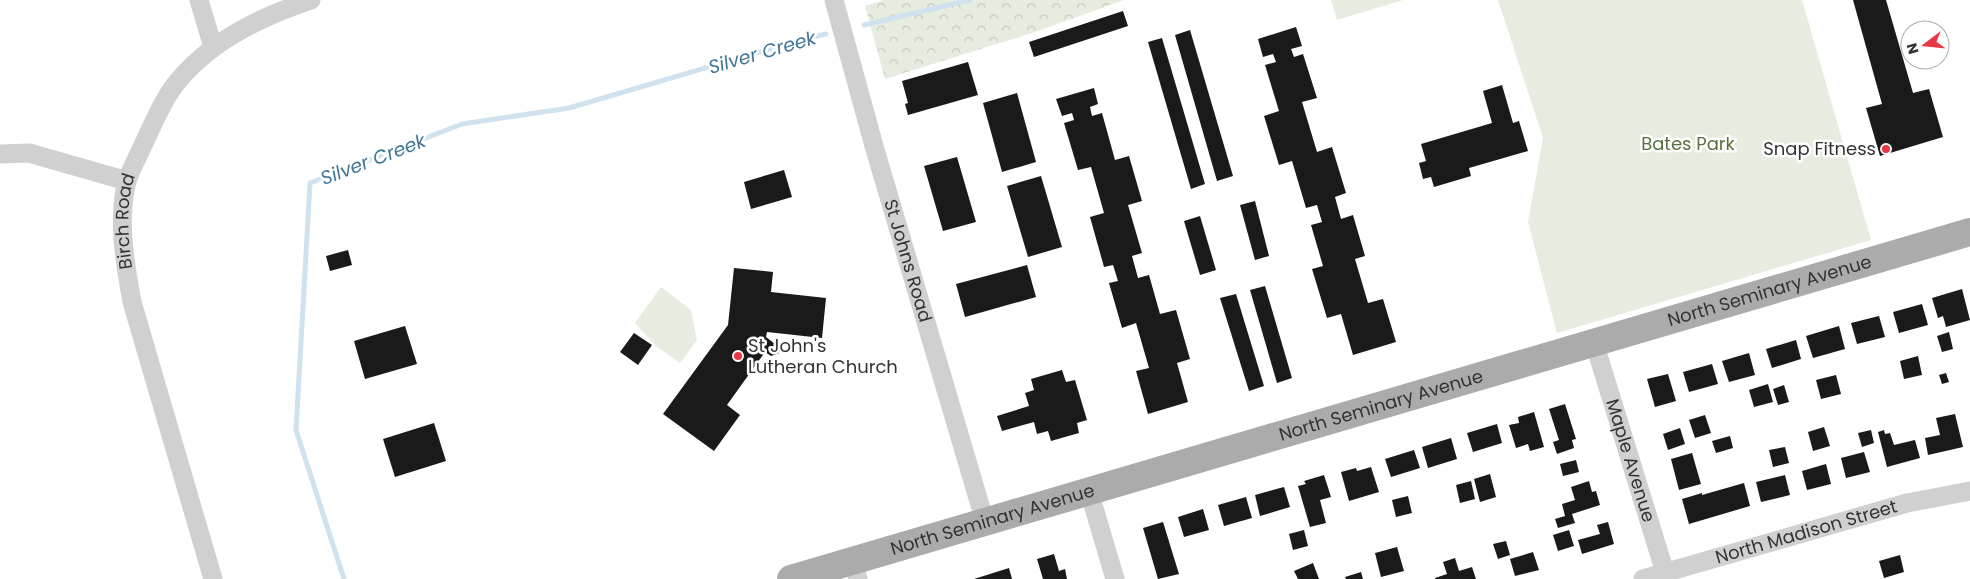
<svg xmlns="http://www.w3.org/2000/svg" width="1970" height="579" viewBox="0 0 1970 579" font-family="Poppins,sans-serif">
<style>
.forest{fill:url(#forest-crowns)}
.green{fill:#e6ecdf}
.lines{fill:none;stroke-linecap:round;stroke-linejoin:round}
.stream{stroke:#cfe2ee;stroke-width:5}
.building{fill:#1a1a1a}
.minor{stroke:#d0d0d0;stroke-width:19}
.primary{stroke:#ababab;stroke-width:28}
.poi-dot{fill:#e63946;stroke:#fff;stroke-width:2}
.labels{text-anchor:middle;stroke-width:5;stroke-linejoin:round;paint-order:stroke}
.park-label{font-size:18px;fill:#56703f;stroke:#fff}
.poi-label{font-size:18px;fill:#333;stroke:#fff;text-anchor:end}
.street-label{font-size:18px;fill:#333;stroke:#fff}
.water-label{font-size:19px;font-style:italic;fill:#3f7597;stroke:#fff}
</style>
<defs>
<pattern id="forest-crowns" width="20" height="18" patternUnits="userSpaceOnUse" patternTransform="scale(1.25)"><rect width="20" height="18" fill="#e6ecdf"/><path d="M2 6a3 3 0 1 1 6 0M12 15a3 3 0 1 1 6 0" fill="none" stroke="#c6cbc0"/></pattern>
</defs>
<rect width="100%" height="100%" fill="#fff"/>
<path class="forest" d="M884,0H1124L1035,32L885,79L865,6Z"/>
<g class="green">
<path d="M1331,0H1403L1337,20Z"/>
<path d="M1498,0H1802L1871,240L1557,333L1528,222L1543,138Z"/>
<path d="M661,287L691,310L697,340L680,363L656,346L635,323Z"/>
</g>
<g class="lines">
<g class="stream">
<path d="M864,25L970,0"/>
<path d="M344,579L296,430L310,183L462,124L569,108L804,39L826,34"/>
</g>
</g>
<g class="building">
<path d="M1853,0H1886L1913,93L1929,89L1943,137L1880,156L1866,108L1882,104Z"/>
<path d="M1123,11L1128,26L1034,57L1029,42Z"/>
<path d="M1296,27L1302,46L1291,49L1294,57L1303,54L1317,98L1302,102L1317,152L1332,147L1346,193L1335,197L1341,219L1353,215L1365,256L1355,259L1368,303L1383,299L1396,342L1353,355L1341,314L1327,318L1312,269L1323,266L1311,225L1322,222L1317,205L1306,208L1292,161L1279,165L1264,116L1279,111L1265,65L1276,62L1273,54L1263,57L1258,39Z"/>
<path d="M1190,30L1233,176L1217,181L1175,35Z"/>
<path d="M1162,38L1205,184L1191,189L1148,42Z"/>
<path d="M968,62L978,95L908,115L905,104L908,103L902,81Z"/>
<path d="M1502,85L1513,123L1519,121L1528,151L1469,168L1471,176L1434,187L1431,177L1423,179L1419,163L1426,161L1421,144L1492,123L1483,91Z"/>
<path d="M1094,88L1098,104L1090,107L1092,116L1102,113L1115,160L1129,156L1142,201L1128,205L1142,253L1132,256L1138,278L1149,275L1160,314L1176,310L1190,359L1177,363L1188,402L1148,414L1136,371L1149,368L1136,323L1122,328L1109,283L1118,281L1113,265L1104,267L1090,217L1104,213L1091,167L1078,170L1064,123L1074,120L1072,113L1062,116L1056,99Z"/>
<path d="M1017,93L1036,162L1002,172L983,103Z"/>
<path d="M957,157L976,222L943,231L924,166Z"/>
<path d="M784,170L792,197L751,209L744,182Z"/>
<path d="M1041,176L1062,247L1028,257L1007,186Z"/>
<path d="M1255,201L1269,256L1255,260L1240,205Z"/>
<path d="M1200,216L1216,270L1200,275L1184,221Z"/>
<path d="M348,250L352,265L330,271L326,256Z"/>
<path d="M1027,265L1036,297L965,317L956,284Z"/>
<path d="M734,268L773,272L771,292L826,298L822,338L767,332L766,337L779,347V353L771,356L765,352L727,405L740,415L714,451L663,414L728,325Z"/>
<path d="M1265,286L1292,378L1277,383L1250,290Z"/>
<path d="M1962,289L1970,320L1946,327L1943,316L1938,318L1932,298Z"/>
<path d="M1236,294L1264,386L1249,391L1220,298Z"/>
<path d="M1922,304L1928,325L1899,333L1893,312Z"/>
<path d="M1879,316L1885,337L1857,344L1851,323Z"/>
<path d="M405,326L417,364L365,379L354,341Z"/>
<path d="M1839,326L1845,349L1813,358L1806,336Z"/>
<path d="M1949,332L1953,349L1942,352L1937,336Z"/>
<path d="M634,333L652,345L638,365L620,352Z"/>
<path d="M1796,340L1801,359L1772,368L1766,349Z"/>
<path d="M1749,353L1755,375L1729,382L1722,361Z"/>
<path d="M1918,356L1922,375L1904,379L1900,361Z"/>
<path d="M1712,364L1718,384L1689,392L1683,372Z"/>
<path d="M1062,370L1066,382L1075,380L1087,420L1077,423L1079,433L1051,441L1048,431L1037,434L1034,422L1002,431L997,416L1029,406L1025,393L1034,390L1031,379Z"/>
<path d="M1946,373L1949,382L1942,384L1939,375Z"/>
<path d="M1668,374L1676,401L1655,407L1647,379Z"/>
<path d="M1836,375L1841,394L1821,399L1816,380Z"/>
<path d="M1768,384L1773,402L1754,407L1749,390Z"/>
<path d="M1784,385L1789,402L1778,405L1773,389Z"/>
<path d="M1565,404L1576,439L1572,440L1574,448L1557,454L1553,442L1559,440L1549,409Z"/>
<path d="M1534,412L1544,447L1530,451L1528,444L1516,448L1509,425L1519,423L1518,417Z"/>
<path d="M1955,414L1963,447L1928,455L1925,438L1940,435L1936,418Z"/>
<path d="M1705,415L1711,433L1695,438L1689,420Z"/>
<path d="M434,423L446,461L395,477L383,439Z"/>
<path d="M1497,424L1502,443L1473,452L1467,433Z"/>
<path d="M1824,427L1830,446L1813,451L1808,432Z"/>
<path d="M1680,428L1685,444L1668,450L1663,434Z"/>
<path d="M1871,430L1874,443L1862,447L1858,433Z"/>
<path d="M1884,430L1885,434L1890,433L1894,445L1915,440L1920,458L1887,467L1878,432Z"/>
<path d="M1730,436L1733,448L1716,453L1712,441Z"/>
<path d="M1451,438L1457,459L1428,468L1422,447Z"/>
<path d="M1785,447L1789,463L1773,467L1769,450Z"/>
<path d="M1414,450L1420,468L1391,477L1385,459Z"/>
<path d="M1864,452L1870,472L1846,478L1841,458Z"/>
<path d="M1692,453L1701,484L1679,490L1671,459Z"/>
<path d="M1576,460L1579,472L1563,476L1560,464Z"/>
<path d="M1826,464L1831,484L1807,490L1802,471Z"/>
<path d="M1371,467L1379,492L1349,501L1341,472L1356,468L1357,471Z"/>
<path d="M1490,474L1496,497L1480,502L1474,479Z"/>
<path d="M1324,475L1331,497L1320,500L1326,523L1310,527L1298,486L1306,484L1304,481Z"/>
<path d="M1785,475L1790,495L1761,502L1756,482Z"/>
<path d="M1471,481L1475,499L1460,503L1456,485Z"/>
<path d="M1589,481L1592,492L1596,491L1600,505L1572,514L1575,523L1558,528L1555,519L1565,516L1562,504L1575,500L1571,487Z"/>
<path d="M1744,483L1750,506L1689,524L1682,499L1702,493V495Z"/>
<path d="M1284,487L1290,507L1260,516L1255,495Z"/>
<path d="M1408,496L1412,513L1396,517L1392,500Z"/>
<path d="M1246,497L1252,518L1224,526L1218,505Z"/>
<path d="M1203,509L1209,530L1184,537L1178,517Z"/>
<path d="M1163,522L1179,574L1158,579L1143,528Z"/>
<path d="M1608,522L1614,544L1582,554L1578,540L1600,534L1597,525Z"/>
<path d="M1304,530L1308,546L1293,550L1289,534Z"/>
<path d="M1569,530L1574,546L1558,551L1553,535Z"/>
<path d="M1506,541L1510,555L1498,559L1493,544Z"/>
<path d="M1397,547L1404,571L1381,577L1375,553Z"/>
<path d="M1533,552L1539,570L1515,576L1510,559Z"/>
<path d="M1054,554L1059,571L1065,569L1067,579H1043L1037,559Z"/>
<path d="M1900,555L1904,572L1884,578L1879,561Z"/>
<path d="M1455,558L1459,571L1472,567L1476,579H1435V578L1447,574L1443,562Z"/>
<path d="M1313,563L1319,579H1298L1294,571Z"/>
<path d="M1009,568L1012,579H974Z"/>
<path d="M1361,572L1363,579H1346L1345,577Z"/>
</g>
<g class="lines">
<g class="minor">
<path d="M199,0L213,47"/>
<path id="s1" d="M834,0L874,146L985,522"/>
<path d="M0,154L29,153L127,181"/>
<path id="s2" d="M1594,342L1667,579"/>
<path d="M1089,491L1115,579"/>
<path d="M853,561L858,579"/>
<path id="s3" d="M213,579L132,302C125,263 117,220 127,181C131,168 139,155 144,143C153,124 162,102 174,86C208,42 260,17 311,0"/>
<path id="s4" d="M1643,579L1907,503L1970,491"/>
</g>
<path class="primary" id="s5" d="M791,579L1970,232"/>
</g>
<g class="poi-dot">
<circle cx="1886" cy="149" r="5"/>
<circle cx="738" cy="356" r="5"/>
</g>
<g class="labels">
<g class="park-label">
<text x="1688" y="150">Bates Park</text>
</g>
<g class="poi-label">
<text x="1876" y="155">Snap Fitness</text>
<text x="748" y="352" text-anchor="start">St John's<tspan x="748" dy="21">Lutheran Church</tspan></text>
</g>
<g class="street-label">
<text dy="6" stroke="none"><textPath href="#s3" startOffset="370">Birch Road</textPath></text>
<text dy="6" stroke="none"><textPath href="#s1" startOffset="271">St Johns Road</textPath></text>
<text dy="6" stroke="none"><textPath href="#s5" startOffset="1020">North Seminary Avenue</textPath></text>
<text dy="6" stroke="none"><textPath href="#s5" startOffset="615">North Seminary Avenue</textPath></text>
<text dy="6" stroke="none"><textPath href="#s2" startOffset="124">Maple Avenue</textPath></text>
<text dy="6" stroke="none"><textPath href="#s5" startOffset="210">North Seminary Avenue</textPath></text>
<text dy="6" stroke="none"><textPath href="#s4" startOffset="170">North Madison Street</textPath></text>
</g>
<g class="water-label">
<text transform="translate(762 52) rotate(-16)" y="7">Silver Creek</text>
<text transform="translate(373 159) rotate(-21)" y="7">Silver Creek</text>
</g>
</g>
<g transform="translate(1925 45) rotate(254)"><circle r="24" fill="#ffffff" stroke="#adadad"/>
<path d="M0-4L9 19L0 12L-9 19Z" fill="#e63946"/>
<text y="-8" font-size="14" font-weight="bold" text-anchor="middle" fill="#333333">N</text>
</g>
</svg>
